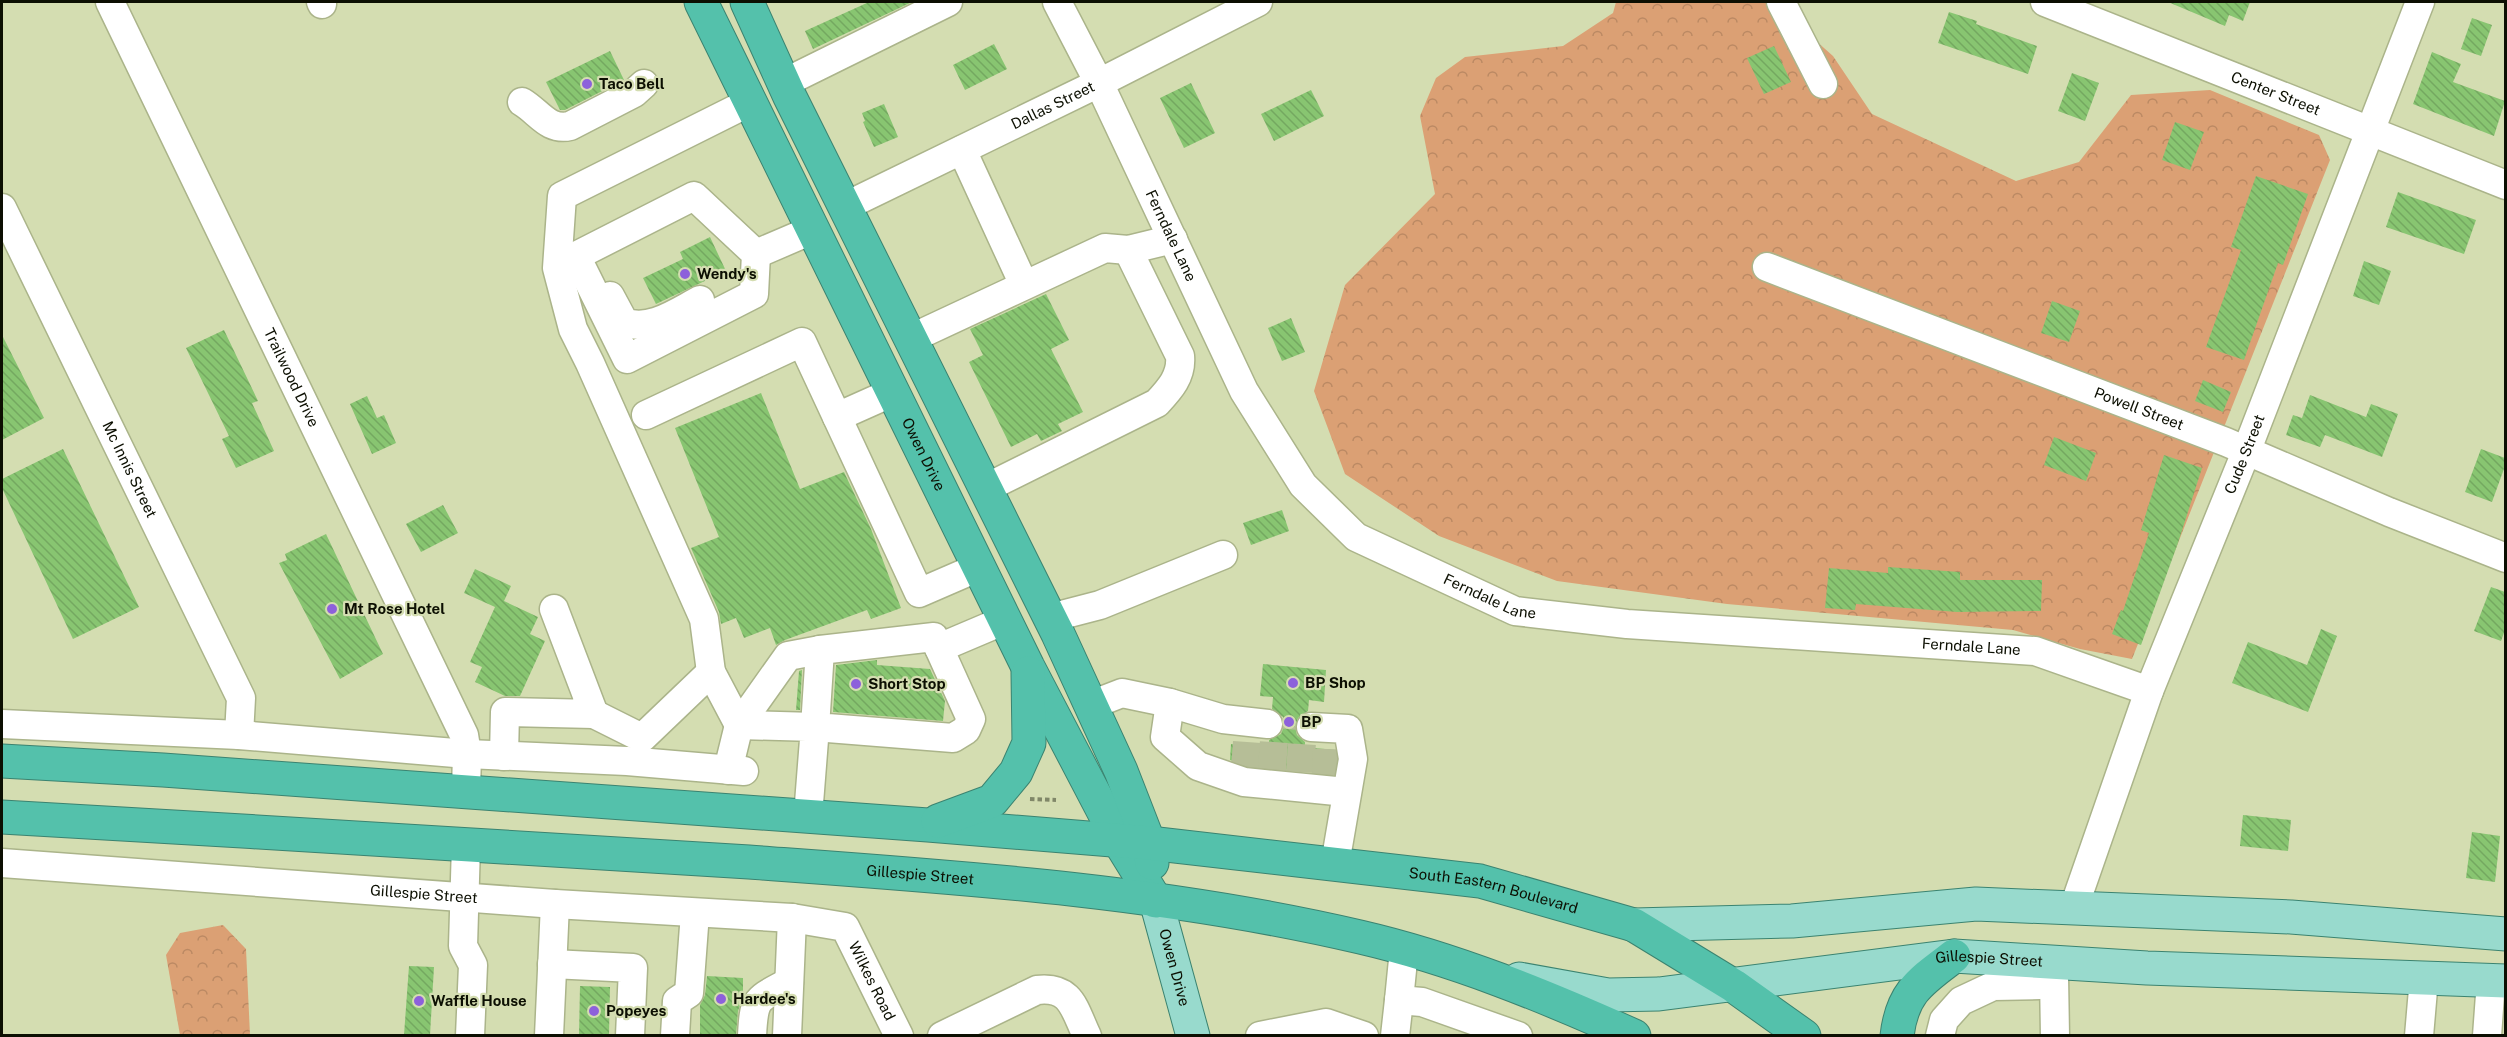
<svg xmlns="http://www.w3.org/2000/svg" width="2507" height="1037" viewBox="0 0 2507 1037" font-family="'Public Sans',sans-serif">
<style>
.forest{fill:url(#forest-crowns)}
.building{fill:url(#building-back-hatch)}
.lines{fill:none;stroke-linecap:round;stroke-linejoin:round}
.minor-tunnel{stroke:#b6be97;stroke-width:28;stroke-dasharray:28 14;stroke-linecap:butt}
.minor-casing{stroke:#abb48a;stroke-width:31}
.major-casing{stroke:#3b8370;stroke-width:35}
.highway-casing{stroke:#3b8370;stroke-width:35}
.path{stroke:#808768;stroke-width:4;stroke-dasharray:4.5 3;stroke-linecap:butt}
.minor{stroke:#fff;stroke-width:28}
.major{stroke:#98dacd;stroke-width:33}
.highway{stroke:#54c1ab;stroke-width:33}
.poi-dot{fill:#8d61db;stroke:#d4ddb1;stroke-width:2}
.labels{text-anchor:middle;stroke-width:4.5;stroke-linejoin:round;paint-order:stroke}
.poi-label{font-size:15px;font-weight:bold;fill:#0c0f02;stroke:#d4ddb1;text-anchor:start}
.street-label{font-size:15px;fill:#0c0f02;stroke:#d4ddb1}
</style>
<defs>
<pattern id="forest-crowns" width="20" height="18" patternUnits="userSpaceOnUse" patternTransform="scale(1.5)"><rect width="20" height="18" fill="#dba074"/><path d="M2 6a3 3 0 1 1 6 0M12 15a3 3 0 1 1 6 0" fill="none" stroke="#bb8963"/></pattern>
<pattern id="building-back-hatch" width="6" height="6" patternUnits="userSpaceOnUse" patternTransform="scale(1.5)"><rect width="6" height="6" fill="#88c571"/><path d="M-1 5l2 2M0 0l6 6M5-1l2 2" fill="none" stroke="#74a860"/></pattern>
</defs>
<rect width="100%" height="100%" fill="#d4ddb1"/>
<g class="forest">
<path d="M1616,2H1772L1833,56L1872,114L2016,181L2079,162L2131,95L2210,90L2319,135L2330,160L2132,659L2080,649L2013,630L1727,604L1557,581L1439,536L1345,474L1314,391L1345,285L1435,194L1420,116L1436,78L1465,57L1563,46L1613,13Z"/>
<path d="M223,925L246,949L250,1035H180L166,955L180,933Z"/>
</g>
<g class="building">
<path d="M869,2H912L813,49L805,31Z"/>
<path d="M2168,2H2250L2243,21L2229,15L2225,26Z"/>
<path d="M1949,12L1977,21L1976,24L2037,46L2028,74L1938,43Z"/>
<path d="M2472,18L2492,25L2481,56L2461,49Z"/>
<path d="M994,44L1007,69L965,90L953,65Z"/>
<path d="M1774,46L1791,82L1764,94L1747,58Z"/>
<path d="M610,51L624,80L565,110H560L546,82Z"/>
<path d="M2432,52L2461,64L2453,82L2505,101L2494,136L2413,104Z"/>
<path d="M2072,73L2099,83L2085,121L2058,111Z"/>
<path d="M1191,83L1215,133L1184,148L1160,98Z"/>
<path d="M1311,90L1324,116L1274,141L1261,114Z"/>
<path d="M884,104L898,137L874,147L863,122L865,121L862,113Z"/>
<path d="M2175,122L2204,132L2190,170L2162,160Z"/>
<path d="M2256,176L2308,194L2283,265L2278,263L2244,360L2206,347L2241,250L2231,247Z"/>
<path d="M2398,192L2476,220L2464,254L2386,227Z"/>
<path d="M710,237L726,271L656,304L643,278L683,259L680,252Z"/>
<path d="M2364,261L2391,271L2379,305L2353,296Z"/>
<path d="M1046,294L1069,340L1051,349L1083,412L1058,424L1062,431L1041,441L1037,434L1011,447L969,362L983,355L970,329Z"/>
<path d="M2052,301L2080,311L2069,342L2041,333Z"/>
<path d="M1291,318L1305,352L1282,361L1268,328Z"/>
<path d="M224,330L258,401L252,403L274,451L236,468L222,439L229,436L186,348Z"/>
<path d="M2,335L44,418L2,440Z"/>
<path d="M2203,380L2231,392L2223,412L2195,401Z"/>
<path d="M761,393L800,489L844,472L871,529L901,608L871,619L867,610L785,640L776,645L770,628L744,638L736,618L721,624L719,612L691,548L719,537L675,428Z"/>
<path d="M2310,395L2366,417L2371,404L2398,414L2382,457L2325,435L2320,447L2286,435L2293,415L2302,418Z"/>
<path d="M367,396L377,418L384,415L396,443L372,454L350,404Z"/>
<path d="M2054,437L2096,453L2086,481L2044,465Z"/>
<path d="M63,449L139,607L73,639L2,488V479Z"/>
<path d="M2481,449L2505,458V466L2492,502L2465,492Z"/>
<path d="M2164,455L2202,468L2178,543L2141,645L2112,634L2121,610L2123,611L2149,533L2141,530Z"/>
<path d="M443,505L458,533L421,552L406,524Z"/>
<path d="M1282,510L1289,531L1251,545L1243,523Z"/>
<path d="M326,534L383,654L340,679L279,563L287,560L285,554Z"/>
<path d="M1888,567L1960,572V580H2042L2041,611L1957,612L1856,604L1855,610L1825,608L1829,568L1888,573Z"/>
<path d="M475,569L511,586L504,601L538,617L530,634L545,641L520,696H505L475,682L482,667L470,662L495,607L464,593Z"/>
<path d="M2491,587L2505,592V630L2501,641L2474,631Z"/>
<path d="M2321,629L2337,636L2308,712L2232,683L2248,642L2307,665Z"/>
<path d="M877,660V665L930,669L945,701L943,721L833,712L836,665Z"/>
<path d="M1263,664L1326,670L1324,702L1309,700L1308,711L1298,718L1295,727L1297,735L1305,742V747L1335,750L1336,759L1334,774L1248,766L1230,760L1231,744L1269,747V740L1281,734L1284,726L1283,717L1272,709L1273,697L1260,696Z"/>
<path d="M802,670L800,710H796L799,671Z"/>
<path d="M2243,815L2291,820L2288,851L2240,846Z"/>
<path d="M2472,832L2500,836L2495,882L2466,878Z"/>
<path d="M409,966L434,967L430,1035H404Z"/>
<path d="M707,976L743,978V996L738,1011L736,1035H700V1005L705,995Z"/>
<path d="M580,986L610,987L609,1035H579Z"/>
</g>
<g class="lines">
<g class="minor-tunnel">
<path d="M1245,768L1247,742"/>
<path d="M1272,770L1275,725"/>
<path d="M1300,772L1303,727"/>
<path d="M1326,775L1327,749"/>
</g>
<g class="minor-casing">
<g id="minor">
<path id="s1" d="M110,2L464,735L467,754L466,791"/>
<path d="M321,2L322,4"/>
<path id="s2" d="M1057,2L1099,83L1244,391L1303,485L1356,537L1515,611L1627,624L2035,651L2149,691"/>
<path d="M1781,2L1823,84"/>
<path id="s3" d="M2045,2L2506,185"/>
<path d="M784,83L948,2"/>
<path d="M522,102C539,112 548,131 570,126L634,93L644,84"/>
<path d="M962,150L1024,285"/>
<path d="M694,196L756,254L754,294L627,359L576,256Z"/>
<path id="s4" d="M846,206L1099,83L1258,2"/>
<path id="s5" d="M2,208L241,698L239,735"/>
<path d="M756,254L812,230"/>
<path id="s6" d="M1767,267L2226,442L2389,512L2506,558"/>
<path d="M610,296L624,322C650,332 677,312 700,300"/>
<path d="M912,338L1105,248L1128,250L1173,239"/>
<path d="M646,415L802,342L919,593L979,567"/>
<path d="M837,417L893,392"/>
<path d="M986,488L1157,403C1170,389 1182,376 1180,356L1128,250"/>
<path d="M1050,618L1100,605L1223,555"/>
<path d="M934,637L971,719L966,730L953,738L815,727L820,650Z"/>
<path d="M939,648L1005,620"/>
<path d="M1170,703L1165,737L1198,766L1244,782L1346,792"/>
<path d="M1091,705L1122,693L1170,703L1223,719L1268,724"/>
<path d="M594,714L642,738L711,672"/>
<path d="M2,724L239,735L467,754L627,761L744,771"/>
<path d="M739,725L711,672L704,619L590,363L573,329L557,268L562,196L750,102"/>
<path d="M739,725L815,727L808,816"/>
<path d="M1311,727L1348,729L1353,759L1335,864"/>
<path d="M504,756L505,712L594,714L554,609"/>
<path d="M728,770L739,725L788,656L820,650"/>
<path d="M466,845L463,946L473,965L470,1036"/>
<path id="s7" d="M2,863L555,904L792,918L845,927L899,1036"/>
<path id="s8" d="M2074,907L2149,691L2246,452L2420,2"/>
<path d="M1404,950L1399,1000L1422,1002L1518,1036"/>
<path d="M552,964L633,968L630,1036"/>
<path d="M2054,976L2055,1036"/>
<path d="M549,1036L555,904"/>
<path d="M675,1036L677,1001L689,993L695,913"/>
<path d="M752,1036C754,997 756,1000 789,982"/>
<path d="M787,1036L792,918"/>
<path d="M942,1036L1037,990C1072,986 1074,1009 1087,1036"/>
<path d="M1260,1036L1326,1023L1364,1036"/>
<path d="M1395,1036L1399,1000"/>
<path d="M1940,1036L1944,1020L1961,1001L1993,986L2040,985L2054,976L2059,961"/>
<path d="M2419,1036L2424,978"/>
<path d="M2487,1036L2491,981"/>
</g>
</g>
<g class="major-casing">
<g id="major">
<path id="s9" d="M1156,901L1193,1036"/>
<path d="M1634,925L1792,921L1976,904L2291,917L2506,934"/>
<path id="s10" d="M1519,979L1608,995L1659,994L1954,956L2147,968L2506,981"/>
</g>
</g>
<g class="highway-casing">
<g id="highway">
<path id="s11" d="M701,2L1028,667L1119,841L1156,901"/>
<path d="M747,2L790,97L1058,634L1121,771L1149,843L1152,863"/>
<path id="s12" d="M2,761L163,770L928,825L1149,843L1480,881L1634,925L1734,986L1804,1036"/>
<path id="s13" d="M2,817C251,832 500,845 749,862C954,877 1159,890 1360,937C1455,959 1545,996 1634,1036"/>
<path d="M938,821L992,801L1016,772L1029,743L1028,673"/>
<path d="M1897,1036C1902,992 1921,981 1954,956"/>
</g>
</g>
<path class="path" d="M1030,799L1056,800"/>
<use href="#minor" class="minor"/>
<use href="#major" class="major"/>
<use href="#highway" class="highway"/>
</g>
<g class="poi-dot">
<circle cx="587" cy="84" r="6"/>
<circle cx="685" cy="274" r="6"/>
<circle cx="332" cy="609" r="6"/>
<circle cx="1293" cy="683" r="6"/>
<circle cx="856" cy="684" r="6"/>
<circle cx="1289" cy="722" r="6"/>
<circle cx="721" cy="999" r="6"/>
<circle cx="419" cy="1001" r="6"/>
<circle cx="594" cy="1011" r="6"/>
</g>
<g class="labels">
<g class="poi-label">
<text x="599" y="89">Taco Bell</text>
<text x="697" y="279">Wendy's</text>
<text x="344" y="614">Mt Rose Hotel</text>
<text x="1305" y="688">BP Shop</text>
<text x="868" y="689">Short Stop</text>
<text x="1301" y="727">BP</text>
<text x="733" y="1004">Hardee's</text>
<text x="431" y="1006">Waffle House</text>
<text x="606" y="1016">Popeyes</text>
</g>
<g class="street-label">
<text dy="5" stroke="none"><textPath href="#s3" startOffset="248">Center Street</textPath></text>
<text dy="5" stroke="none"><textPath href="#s4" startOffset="230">Dallas Street</textPath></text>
<text dy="5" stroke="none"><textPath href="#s2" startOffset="260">Ferndale Lane</textPath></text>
<text dy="5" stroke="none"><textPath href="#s1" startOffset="417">Trailwood Drive</textPath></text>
<text dy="5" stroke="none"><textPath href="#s6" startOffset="398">Powell Street</textPath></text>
<text dy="5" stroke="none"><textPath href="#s11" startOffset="504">Owen Drive</textPath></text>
<text dy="5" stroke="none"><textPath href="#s8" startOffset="484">Cude Street</textPath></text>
<text dy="5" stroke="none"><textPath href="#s5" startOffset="291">Mc Innis Street</textPath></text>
<text dy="5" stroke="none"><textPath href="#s2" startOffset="764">Ferndale Lane</textPath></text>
<text dy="5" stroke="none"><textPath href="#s2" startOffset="1250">Ferndale Lane</textPath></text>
<text dy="5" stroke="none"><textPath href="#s13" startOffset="920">Gillespie Street</textPath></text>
<text dy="5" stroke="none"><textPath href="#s12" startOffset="1498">South Eastern Boulevard</textPath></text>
<text dy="5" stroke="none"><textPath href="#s7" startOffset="423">Gillespie Street</textPath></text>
<text dy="5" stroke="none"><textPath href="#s10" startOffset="474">Gillespie Street</textPath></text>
<text dy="5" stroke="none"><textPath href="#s9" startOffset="69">Owen Drive</textPath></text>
<text dy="5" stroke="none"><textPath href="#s7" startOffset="906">Wilkes Road</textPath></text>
</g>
</g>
<rect width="2507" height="1037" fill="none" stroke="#0c0f02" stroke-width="6"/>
</svg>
